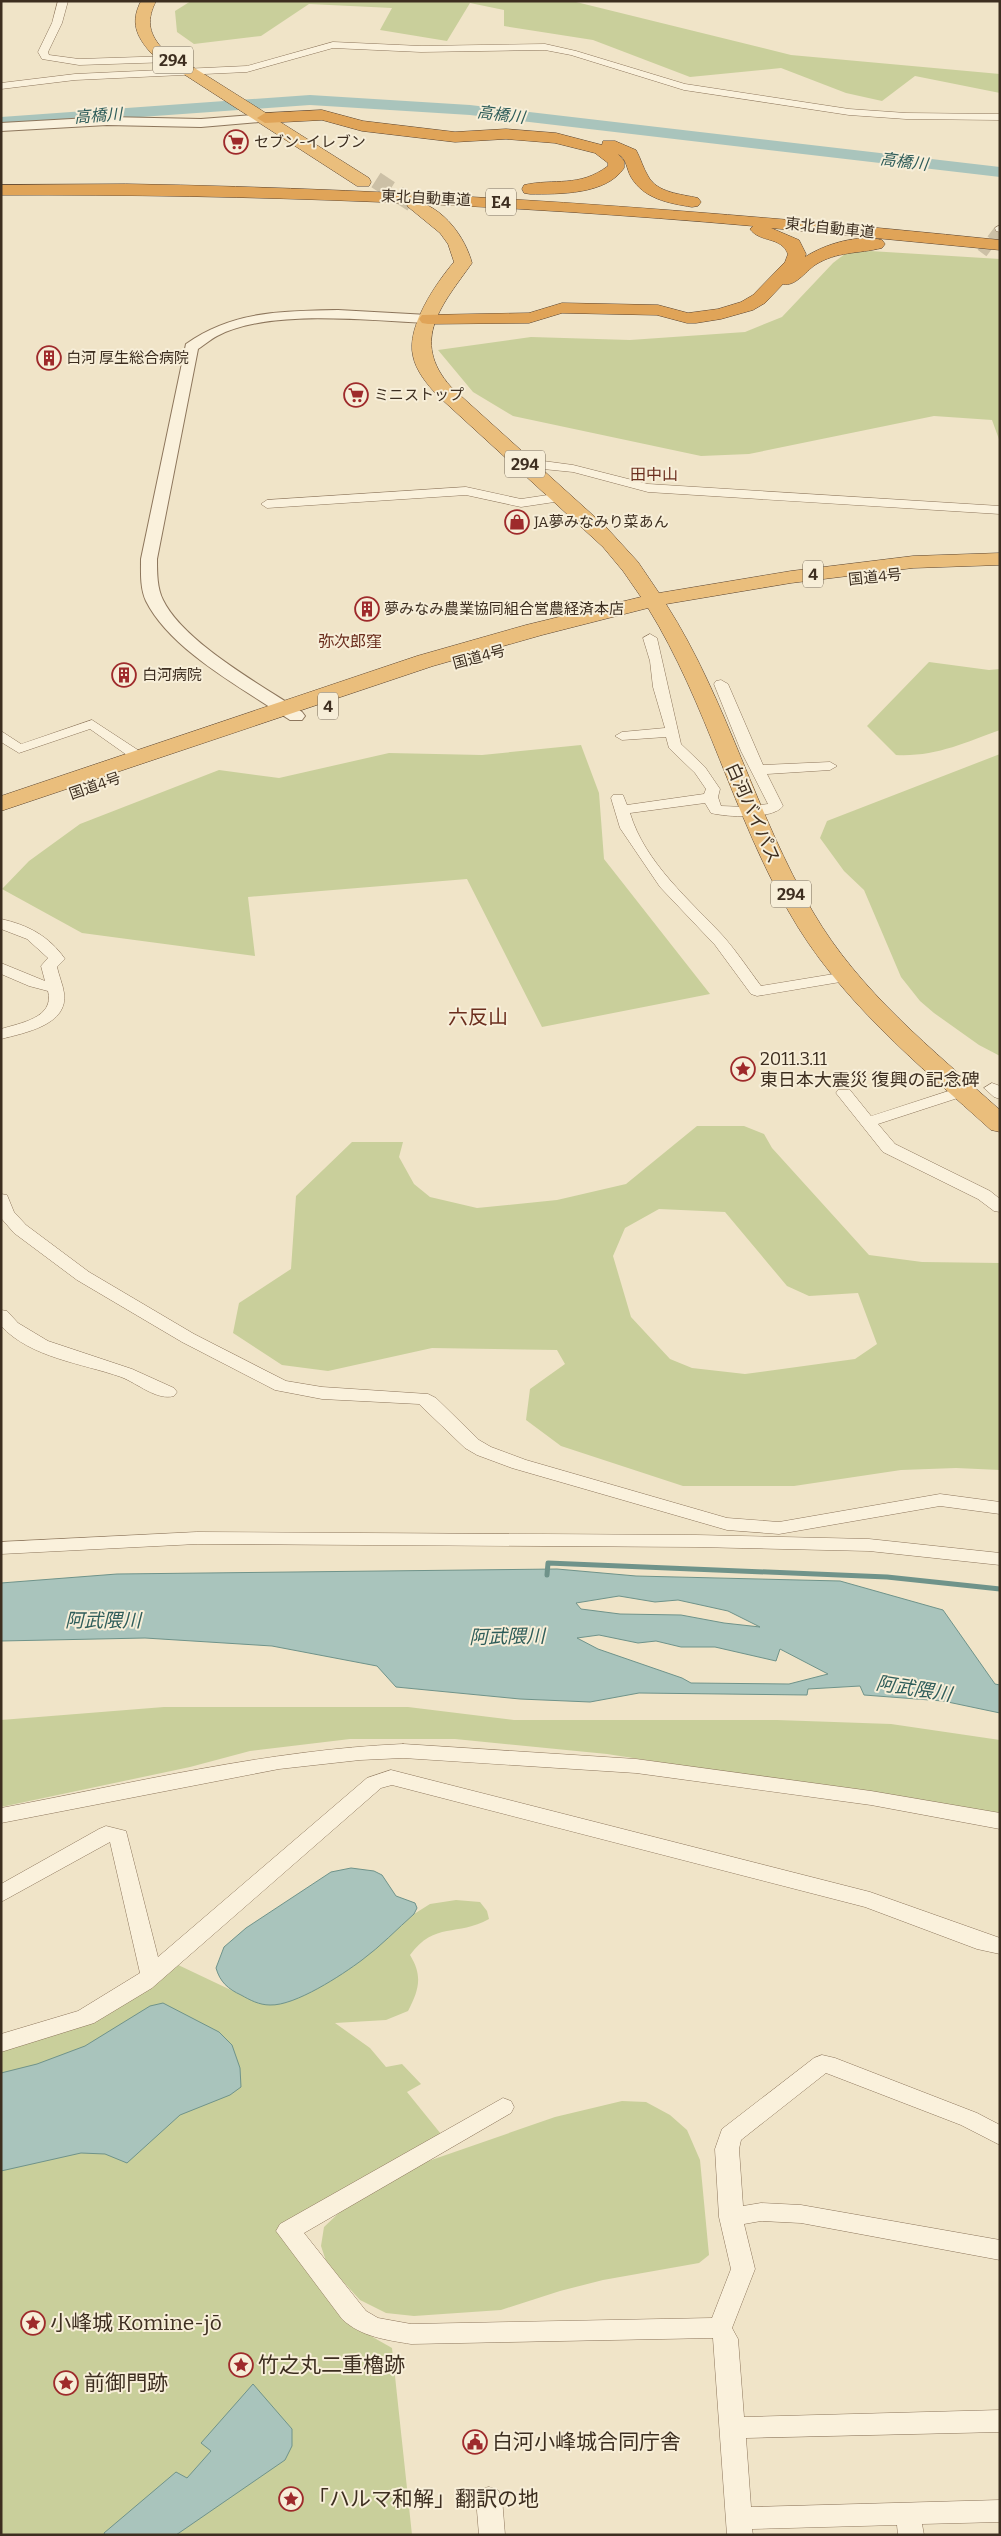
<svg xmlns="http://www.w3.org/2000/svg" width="1001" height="2536" viewBox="0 0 1001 2536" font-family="Bitter,'Noto Sans JP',serif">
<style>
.green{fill:#c9cf9b;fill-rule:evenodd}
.water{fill:#a9c4bc;stroke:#6f938a;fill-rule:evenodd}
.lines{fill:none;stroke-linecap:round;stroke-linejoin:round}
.stream{stroke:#6f938a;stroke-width:5}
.river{fill:#a9c4bc;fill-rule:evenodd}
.minor-tunnel{stroke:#ccc0a6;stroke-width:11;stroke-dasharray:11 5.5;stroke-linecap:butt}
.trunk-tunnel{stroke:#ccc0a6;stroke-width:17;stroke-dasharray:17 9;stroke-linecap:butt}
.minor-casing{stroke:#8d765c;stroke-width:1}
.tertiary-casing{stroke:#8d765c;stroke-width:2}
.trunk-casing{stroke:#5b4430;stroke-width:1}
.motorway-casing{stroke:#5b4430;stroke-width:1}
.minor{fill:#faf1dc;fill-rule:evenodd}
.tertiary{fill:#faf1dc;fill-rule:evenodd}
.trunk{fill:#eabe7c;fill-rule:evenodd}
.motorway{fill:#e0a458;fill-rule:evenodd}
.labels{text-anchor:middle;stroke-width:4;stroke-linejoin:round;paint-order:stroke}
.far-poi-label{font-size:15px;fill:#3d2e20;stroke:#f7eed8;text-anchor:start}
.far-street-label{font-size:15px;fill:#3d2e20;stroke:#f7eed8}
.shield{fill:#f7eed8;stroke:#756857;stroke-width:1}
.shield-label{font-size:16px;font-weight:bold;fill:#3d2e20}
.far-water-label{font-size:16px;font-style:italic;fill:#2f5d5a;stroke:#f7eed8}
.far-quarter-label{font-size:16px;fill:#6b2e1e;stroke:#f7eed8}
.street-label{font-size:18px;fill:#3d2e20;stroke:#f7eed8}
.poi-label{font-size:18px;fill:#3d2e20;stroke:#f7eed8;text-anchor:start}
.water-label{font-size:19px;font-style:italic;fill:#2f5d5a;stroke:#f7eed8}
.quarter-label{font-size:20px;fill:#6b2e1e;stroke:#f7eed8}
.near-poi-label{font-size:21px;fill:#3d2e20;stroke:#f7eed8;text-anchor:start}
</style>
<rect width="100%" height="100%" fill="#f0e4c8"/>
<g class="green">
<path d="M191,1H572L791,55L1000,74V93L915,76L882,101L846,93L781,68L690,77L593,40L504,26V10L470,3L447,41L380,30L392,8L309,4L261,36L194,44L177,32L175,11Z"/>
<path d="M870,251L1000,259V442L992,420L934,416L749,454L701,456L513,416L473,392L438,350L531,337L630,340L745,332L782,317L833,263L846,253Z"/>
<path d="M929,662L989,670L1000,669V730C964,743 935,757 896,755L867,726Z"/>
<path d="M581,745L599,793L604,859L710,994L542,1027L467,879L248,897L255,956L82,933L2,889L29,861L80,824L219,770L279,778L389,753L482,755Z"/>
<path d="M1000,754V1056L979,1045L934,1013L920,1001L901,977L864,890L844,871L820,838L827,821Z"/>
<path d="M697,1126H744L764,1134L772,1148L869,1255L922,1262L1000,1263V1470L956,1468L901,1470L794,1486H683L561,1446L526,1420L530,1389L565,1364L557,1350L432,1348L328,1371L282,1365L233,1333L239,1303L291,1269L296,1196L352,1142H403L399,1157L414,1184L430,1197L477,1208L557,1200L626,1184ZM659,1209L725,1212L787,1286L809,1296L858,1293L877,1344L855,1359L745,1374L692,1368L670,1359L631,1317L613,1256L625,1228Z"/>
<path d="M164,1707H408L514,1720H777L891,1724L1000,1740V1815L607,1754L455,1739H350L250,1751L190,1767L1,1807V1720Z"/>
<path d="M456,1900L480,1902L487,1911L489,1919C457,1937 435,1921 410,1955C423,1976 419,1990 408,2011L386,2020L335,2023L370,2048L386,2067L402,2064L421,2084L407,2092L445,2139L281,2232L355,2327L392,2348L412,2535H1V2049L55,2035L174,1963L254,2001L286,2003L315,1989L362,1960L414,1914L430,1904Z"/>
<path d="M622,2101L646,2102L670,2115L687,2130L700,2160L709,2255L699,2263L603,2280L560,2291L501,2310L414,2316L386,2313L360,2300L327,2264L321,2246L324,2227L344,2208L417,2165L555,2117Z"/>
</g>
<g class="water">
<path d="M557,1569L636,1576L840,1581L943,1610L995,1684L1000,1685V1713L943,1701L864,1695L860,1686L808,1689L807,1695L639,1693L590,1702L520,1699L396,1687L377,1666L272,1646L145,1638L1,1641V1583L117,1574ZM619,1596L655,1602L678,1600L728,1611L760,1627L724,1623L681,1615L620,1614L581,1609L576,1603ZM599,1635L638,1643L656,1641L681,1647H715L776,1661L780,1649L828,1674L789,1684L691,1683L682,1678L598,1649L577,1638Z"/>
<path d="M351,1868L374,1871L382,1875L396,1896L415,1903L417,1908L414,1914C397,1929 381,1946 362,1960C342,1975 295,2006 270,2005C259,2005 250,2000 241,1995C228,1989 220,1982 216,1968L224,1947L246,1928L331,1872Z"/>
<path d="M163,2003L219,2032L232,2045L240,2068L241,2087L230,2095L180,2115L127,2163L105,2154L81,2153L1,2171V2073L37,2064L85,2046L150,2006Z"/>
<path d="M253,2384L292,2429V2446L285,2460L176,2535H105L104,2533L176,2472L187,2478L211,2451L201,2443Z"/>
</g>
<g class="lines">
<path class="stream" d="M547,1575L548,1563L887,1577L1000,1589"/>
<path class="river" d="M310,95L470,105L1000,167V177L470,115L310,105L1,127V117Z"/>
<path class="minor-tunnel" d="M982,253L1000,229"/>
<path class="trunk-tunnel" d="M376,180L416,206"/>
<g class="minor-casing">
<g id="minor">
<path d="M58,1H68L62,23L48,52L49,55L79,59L171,56L176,59L171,62L79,65L42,59L38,52L52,23Z"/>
<path d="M333,42L421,46L545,44L576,51L685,84L849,109L906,113L1000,114V120L906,119L849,115L684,90L571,55L545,50L421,52L333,48L247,72L75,80L1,89V83L75,74L247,66Z"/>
<path d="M1000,225V232L996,231L995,228Z"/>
<path d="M543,461L573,465L648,484L1000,506V514L648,492L573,472L543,469L527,470L521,466L527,462Z"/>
<path d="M466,487L521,499L561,493L567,497L561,501L521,507L466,495L267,508L261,504L267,500Z"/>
<path d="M650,634L657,638L681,744L705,767L720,789L718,797L721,806L746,807L768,804L741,751L714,684L716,681L721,680L728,684L763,765L830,762L837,766L830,770L767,774L783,806C773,820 726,817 711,813L705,803L630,813C645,863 690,900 724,937C737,952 749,970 761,986L846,972L854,977L852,980L757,996L751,994L715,945L660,887L620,828L611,798L613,795H623L627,805L704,794L706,789L695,773L669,748L666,737L622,740L615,736L622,732L665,728L653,687L650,661L643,638Z"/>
<path d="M92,720L144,754L146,757L144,760H134L90,729L19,753L1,742V731L21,744Z"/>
<path d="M1,919C28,925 49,936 65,959L57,967C59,976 63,985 64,993C69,1025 24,1033 1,1039V1029C20,1023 55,1018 48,991L29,986L1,974V963L45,981L41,966L48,958L27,939L1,929Z"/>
<path d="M992,1083L1000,1086V1099L994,1097L984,1088Z"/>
<path d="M964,1086L970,1088L972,1091L970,1094L878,1124L895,1144L990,1191L1000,1199V1212L994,1211L978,1199L883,1152L836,1093L838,1090H850L871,1116Z"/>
<path d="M1,1194L7,1195L14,1212L26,1225L89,1272L194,1334L286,1381L322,1387L428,1394L436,1398L479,1440L491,1447L526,1460L727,1518L779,1522L940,1494L1000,1502V1514L940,1506L779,1534L727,1530L512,1468L477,1455L465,1448L419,1404L322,1399L275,1390L182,1342L77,1280L14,1233L1,1218Z"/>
<path d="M1,1310L7,1311L18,1323L48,1341L132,1369L174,1388L177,1392L174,1396C157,1401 137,1383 121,1377C81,1363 31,1358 1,1326Z"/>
<path d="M197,1532L696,1535L869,1539L1000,1553V1565L869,1551L696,1547L197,1544L1,1554V1542Z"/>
<path d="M403,1744L636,1759L871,1791L1000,1813V1829L871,1805L636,1773L403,1758L360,1760L279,1769L1,1823V1808C134,1783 267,1750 403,1744Z"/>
<path d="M391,1770L870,1892L1000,1938V1954L977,1949L865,1907L392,1785L381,1788L152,1988L94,2023L1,2052V2034L78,2011L140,1973L110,1842L1,1902V1884L99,1829L106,1826L126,1831L158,1957L367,1778Z"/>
<path d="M822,2055L835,2058L977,2113L1000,2125V2145L961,2125L826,2073L741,2140L739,2149L743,2206L761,2203L801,2205L1000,2240V2260L801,2223L761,2221L744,2224L755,2269L732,2328L738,2339L744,2417L1000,2410V2432L746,2438L751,2507L1000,2500V2522L922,2524L924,2535H898L897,2525L752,2529L753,2535H727L713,2338L411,2344C387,2340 361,2337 342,2319L276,2231L280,2224L503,2098L511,2101L514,2107L511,2113L304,2233L366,2311L378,2318L411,2324L712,2318L731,2269L719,2217L715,2149L722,2129L814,2058Z"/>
<path d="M489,2487L498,2490L502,2498L505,2535H479L476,2498L480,2490Z"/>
</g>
</g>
<g class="tertiary-casing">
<g id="tertiary">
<path d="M265,114L272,118L270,121L201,127L107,125L1,131V123L107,117L201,119Z"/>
<path d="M338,310L428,315L435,319L428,323C369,321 271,308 217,336C211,339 204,345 198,349L157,559C157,573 157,588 163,600C184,643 263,686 302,712L305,716L302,720H290C244,689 171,651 146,601C140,588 141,573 141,559L186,344C232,311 283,311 338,310Z"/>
</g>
</g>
<g class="trunk-casing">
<g id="trunk">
<path d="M141,1H156C147,19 148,32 161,47L369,178L371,182L369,186H357L151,53C136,36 130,22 141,1Z"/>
<path d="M416,201C444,208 465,237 472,263C443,304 409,340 451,387L606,527L638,562L659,593L791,571L913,556L1000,553V565L913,568L791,583L666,604C728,701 755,814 813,912C859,991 933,1050 1000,1110V1132L991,1130C918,1064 838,999 789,912C733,815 707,703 648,608L542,635L433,666L1,811V796L417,656L526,625L641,597L623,571L603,547L437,395C427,384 416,371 413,356C406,327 436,283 454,262L448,244L440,233L407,206L410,202Z"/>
</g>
</g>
<g class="motorway-casing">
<g id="motorway">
<path d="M322,110L363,121L455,132L506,129L556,133L602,145L603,141H615L636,150C641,159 643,168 648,176C657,193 681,194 698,198L701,202L698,206L692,207C668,203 644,199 631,177C626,168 627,159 618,154L624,161V168C606,195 559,194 530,194L524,193L522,189L524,185C555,178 579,188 608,166V163L595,153L555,143L506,139L455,142L362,131L322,120L265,123L257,118L265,113Z"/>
<path d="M126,184C419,189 709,210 1000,240V250L771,228L799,240L806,254L805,257C825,244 858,234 882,240L885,244L882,248C858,254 837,251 815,265C805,272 795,287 783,284L765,303L753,310L721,319L696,323H687L657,315L562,313L529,323L428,324L422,323L419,319L422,315L529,313L562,303L658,305L688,313L718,309L741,302L753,295L785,262L788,254C781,236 760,243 750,229L753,226C502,204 252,194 1,195V185Z"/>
</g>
</g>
<use href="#minor" class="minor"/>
<use href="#tertiary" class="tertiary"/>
<use href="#trunk" class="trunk"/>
<use href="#motorway" class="motorway"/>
</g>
<defs>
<g id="supermarket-ring" transform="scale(1.25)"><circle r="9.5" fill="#f7eed8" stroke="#9e2a2b" stroke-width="1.5"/><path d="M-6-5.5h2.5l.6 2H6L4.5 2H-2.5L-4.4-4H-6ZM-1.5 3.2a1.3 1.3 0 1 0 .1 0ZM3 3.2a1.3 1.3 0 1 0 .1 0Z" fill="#9e2a2b"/></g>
<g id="building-ring" transform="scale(1.25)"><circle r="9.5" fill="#f7eed8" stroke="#9e2a2b" stroke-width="1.5"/><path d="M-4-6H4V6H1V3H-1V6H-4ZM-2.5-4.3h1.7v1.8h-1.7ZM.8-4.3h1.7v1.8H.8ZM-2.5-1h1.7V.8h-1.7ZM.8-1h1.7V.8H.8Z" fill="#9e2a2b"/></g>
<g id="shop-ring" transform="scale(1.25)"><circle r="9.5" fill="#f7eed8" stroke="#9e2a2b" stroke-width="1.5"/><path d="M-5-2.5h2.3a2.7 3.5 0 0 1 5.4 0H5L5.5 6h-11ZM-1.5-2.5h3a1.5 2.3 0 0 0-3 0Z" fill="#9e2a2b"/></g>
<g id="sight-ring" transform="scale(1.25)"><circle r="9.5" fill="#f7eed8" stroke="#9e2a2b" stroke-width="1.5"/><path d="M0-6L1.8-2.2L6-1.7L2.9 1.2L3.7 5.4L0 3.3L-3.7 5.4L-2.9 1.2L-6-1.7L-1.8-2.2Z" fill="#9e2a2b"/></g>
<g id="civic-ring" transform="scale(1.25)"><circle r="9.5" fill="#f7eed8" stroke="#9e2a2b" stroke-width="1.5"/><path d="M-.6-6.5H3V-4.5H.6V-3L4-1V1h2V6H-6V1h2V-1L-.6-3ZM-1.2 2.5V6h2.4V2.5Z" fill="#9e2a2b"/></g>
</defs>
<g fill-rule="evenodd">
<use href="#supermarket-ring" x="236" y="142"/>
<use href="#building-ring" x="49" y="358"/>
<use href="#supermarket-ring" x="356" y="395"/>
<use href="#shop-ring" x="517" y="522"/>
<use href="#building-ring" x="367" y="609"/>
<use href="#building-ring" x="124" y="675"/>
<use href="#sight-ring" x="743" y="1069"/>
<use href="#sight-ring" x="33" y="2323"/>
<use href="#sight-ring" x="241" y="2365"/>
<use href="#sight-ring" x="66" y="2383"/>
<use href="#civic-ring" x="475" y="2442"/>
<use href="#sight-ring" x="291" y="2499"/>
</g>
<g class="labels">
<g class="far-poi-label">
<text x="254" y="147">セブン-イレブン</text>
<text x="66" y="363">白河 厚生総合病院</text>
<text x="374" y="400">ミニストップ</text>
<text x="534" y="527">JA夢みなみり菜あん</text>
<text x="384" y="614">夢みなみ農業協同組合営農経済本店</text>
<text x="142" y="680">白河病院</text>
</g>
<g class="far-street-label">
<text transform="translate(426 198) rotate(3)" y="5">東北自動車道</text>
<text transform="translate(830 228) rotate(6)" y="5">東北自動車道</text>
<text transform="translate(875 577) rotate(-6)" y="5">国道4号</text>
<text transform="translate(479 657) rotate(-15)" y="5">国道4号</text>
<text transform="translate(95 786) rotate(-19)" y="5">国道4号</text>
</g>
<g class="shield">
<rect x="153" y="46.5" width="40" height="27" rx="4"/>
<rect x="486" y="188.5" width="30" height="27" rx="4"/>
<rect x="505" y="450.5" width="40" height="27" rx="4"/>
<rect x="803" y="560.5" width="20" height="27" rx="4"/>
<rect x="318" y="692.5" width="20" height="27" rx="4"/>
<rect x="771" y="880.5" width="40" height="27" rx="4"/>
</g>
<g class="shield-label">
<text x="173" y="66">294</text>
<text x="501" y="208">E4</text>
<text x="525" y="470">294</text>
<text x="813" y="580">4</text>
<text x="328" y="712">4</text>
<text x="791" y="900">294</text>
</g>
<g class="far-water-label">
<text transform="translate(501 114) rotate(7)" y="6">高橋川</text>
<text transform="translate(98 115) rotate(-4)" y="6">高橋川</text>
<text transform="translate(904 161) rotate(7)" y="6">高橋川</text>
</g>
<g class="far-quarter-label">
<text x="654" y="480">田中山</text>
<text x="350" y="647">弥次郎窪</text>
</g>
<g class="street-label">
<text transform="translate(753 813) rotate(66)" y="6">白河バイパス</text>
</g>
<g class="poi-label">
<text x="760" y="1065">2011.3.11<tspan x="760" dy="21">東日本大震災 復興の記念碑</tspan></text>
</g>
<g class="water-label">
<text x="103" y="1627">阿武隈川</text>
<text transform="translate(507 1636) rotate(-1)" y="7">阿武隈川</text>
<text transform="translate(914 1688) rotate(9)" y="7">阿武隈川</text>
</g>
<g class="quarter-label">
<text x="478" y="1024">六反山</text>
</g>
<g class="near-poi-label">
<text x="50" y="2330">小峰城 Komine-jō</text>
<text x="258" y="2372">竹之丸二重櫓跡</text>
<text x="84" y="2390">前御門跡</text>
<text x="492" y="2449">白河小峰城合同庁舎</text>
<text x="308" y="2506">「ハルマ和解」翻訳の地</text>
</g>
</g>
<rect width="1001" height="2536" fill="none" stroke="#3d2e20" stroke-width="5"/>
</svg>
